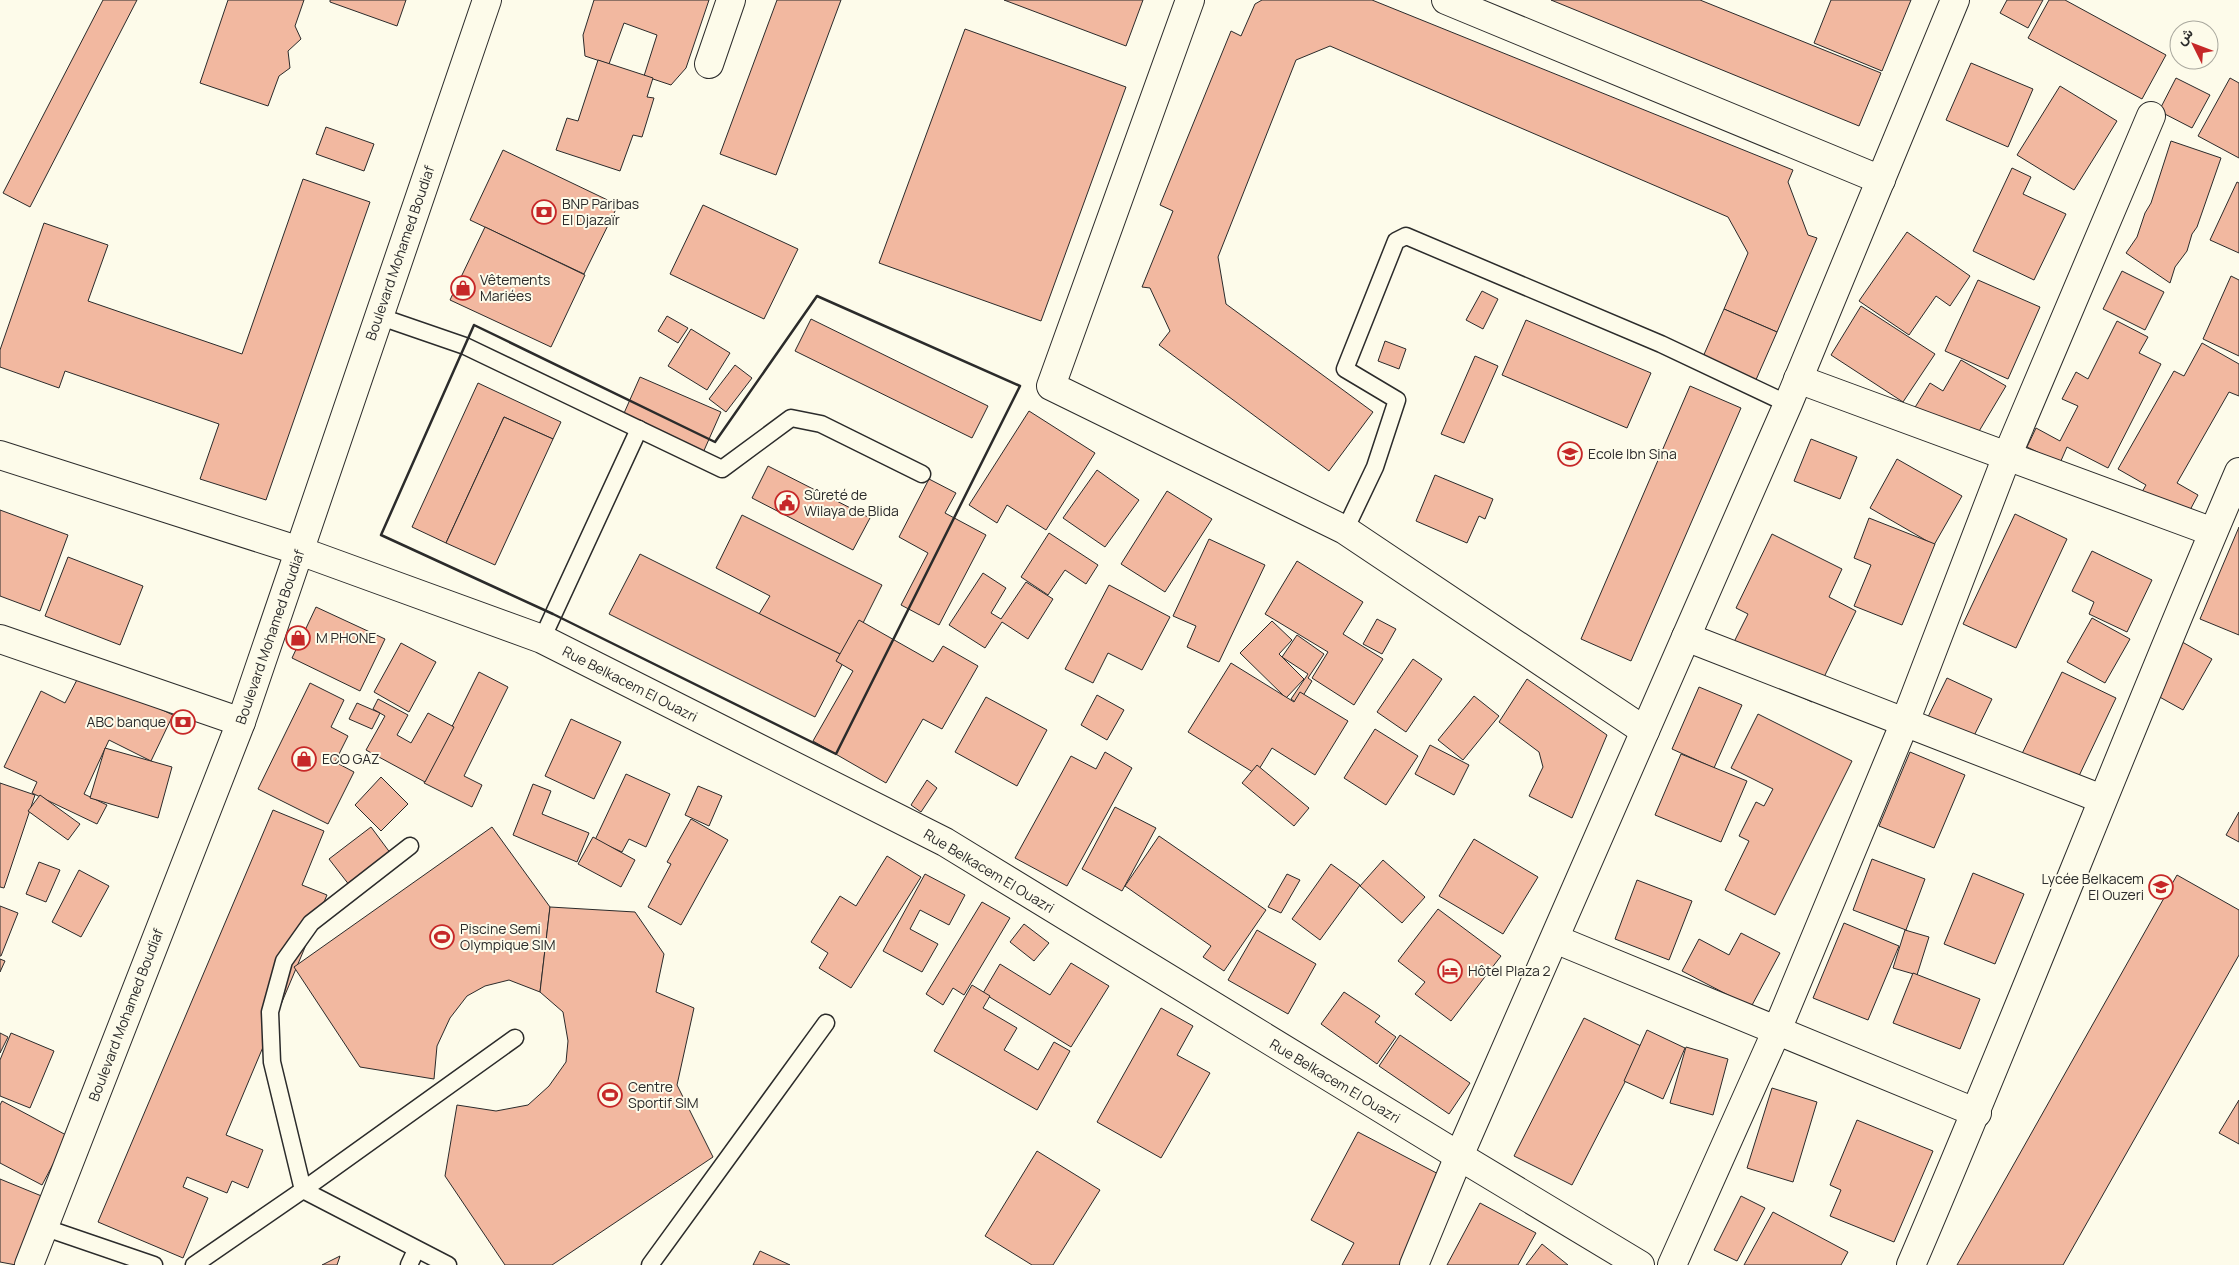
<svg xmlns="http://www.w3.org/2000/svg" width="2239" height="1265" viewBox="0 0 2239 1265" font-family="Manrope,Vazirmatn,sans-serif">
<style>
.building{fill:#f2b8a0;stroke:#2b2b2b}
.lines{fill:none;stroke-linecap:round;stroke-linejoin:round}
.service-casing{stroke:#2b2b2b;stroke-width:19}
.minor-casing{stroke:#2b2b2b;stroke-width:30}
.tertiary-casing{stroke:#2b2b2b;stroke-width:30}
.secondary-casing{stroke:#2b2b2b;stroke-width:30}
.service{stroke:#fdfbea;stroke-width:16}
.minor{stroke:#fdfbea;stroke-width:28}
.tertiary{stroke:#fdfbea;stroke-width:28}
.secondary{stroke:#fdfbea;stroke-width:28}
.wall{stroke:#2b2b2b;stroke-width:2.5}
.labels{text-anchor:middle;stroke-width:4;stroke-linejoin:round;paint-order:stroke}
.poi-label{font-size:14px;fill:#2b2b2b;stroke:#fdfbea;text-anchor:start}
.street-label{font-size:14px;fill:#2b2b2b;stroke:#fdfbea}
</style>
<rect width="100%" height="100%" fill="#fdfbea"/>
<g class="building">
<path d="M103,0H137L30,207L3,193Z"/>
<path d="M228,0H304L295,26L301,39L288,51L290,68L279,76L268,106L200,83Z"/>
<path d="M330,0H406L397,26L330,2Z"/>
<path d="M594,0H709L686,68L671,85L644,76L657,35L624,23L609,64L585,56L583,35Z"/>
<path d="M777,0H841L776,175L720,154Z"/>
<path d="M1004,0H1143L1126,46Z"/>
<path d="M1262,0H1372L1793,170L1788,182L1808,235L1817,238L1777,332L1724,309L1748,253L1728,217L1330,46L1296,60L1218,257L1226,304L1373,412L1329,471L1159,345L1170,331L1150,288L1142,287L1173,211L1160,205L1231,31L1241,36L1255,4Z"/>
<path d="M1551,0H1700L1881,73L1859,126Z"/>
<path d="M1831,0H1911L1882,71L1814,43Z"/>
<path d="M2007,0H2043L2028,28L2000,13Z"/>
<path d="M2049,0H2065L2166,55L2142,99L2028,38Z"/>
<path d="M965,29L1126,87L1041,321L879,263Z"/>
<path d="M598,60L653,78L647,97L654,98L642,137L633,135L620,171L556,150L567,118L578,121Z"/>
<path d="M1971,63L2033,89L2008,147L1946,120Z"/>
<path d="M2176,78L2210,95L2192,128L2159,111Z"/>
<path d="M2230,78L2239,83V158L2198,136Z"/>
<path d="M2060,86L2117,121L2074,190L2017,155Z"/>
<path d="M326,127L374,144L364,171L316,154Z"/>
<path d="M2171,141L2221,158L2197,227L2192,234L2187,251L2175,267L2170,283L2126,253L2137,237L2145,213L2151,203Z"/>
<path d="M503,150L618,205L584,274L470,220Z"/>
<path d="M2012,168L2031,177L2023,194L2066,214L2034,280L1973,251Z"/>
<path d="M303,179L370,202L266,500L200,479L219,424L65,371L59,388L0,367V350L44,223L108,245L88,301L242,354Z"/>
<path d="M2237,182L2239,183V253L2210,240Z"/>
<path d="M703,205L798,249L764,319L670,274Z"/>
<path d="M485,227L585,275L551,347L450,300Z"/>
<path d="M1907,232L1970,276L1950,306L1936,296L1909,335L1859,301Z"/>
<path d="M2122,271L2164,292L2145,330L2103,309Z"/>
<path d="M2231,276L2239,280V356L2203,339Z"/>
<path d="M1978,280L2040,307L2008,379L1945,351Z"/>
<path d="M1482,291L1498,299L1483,329L1466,320Z"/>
<path d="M1861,306L1935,354L1903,402L1831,355Z"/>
<path d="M1724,309L1777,332L1755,382L1702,359Z"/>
<path d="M667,316L688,328L678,343L658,331Z"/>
<path d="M811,319L988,406L972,438L795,351Z"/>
<path d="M1526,320L1651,373L1627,428L1502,375Z"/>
<path d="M2117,321L2148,337L2139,353L2161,364L2108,468L2067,447L2060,463L2027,447L2036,428L2060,441L2078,406L2062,399L2076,372L2088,379Z"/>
<path d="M691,329L730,353L707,390L668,366Z"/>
<path d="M1385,341L1406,349L1399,369L1378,361Z"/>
<path d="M2202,343L2239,364V396L2229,392L2177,483L2198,495L2180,529L2135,504L2146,485L2118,469L2174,371L2184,376Z"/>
<path d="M1475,356L1498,366L1464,443L1441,434Z"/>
<path d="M1961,360L2006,386L1972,443L1914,409L1930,383L1943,391Z"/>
<path d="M735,365L752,378L726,412L709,399Z"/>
<path d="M640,377L721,412L702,455L621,420Z"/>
<path d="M478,383L561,422L553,439L504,417L446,543L412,527Z"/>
<path d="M1690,386L1741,408L1631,661L1581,639Z"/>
<path d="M1029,411L1095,453L1046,530L1007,505L997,523L969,505Z"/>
<path d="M504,417L553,439L495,565L446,543Z"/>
<path d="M1811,439L1857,457L1840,499L1794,481Z"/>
<path d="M1897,459L1962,496L1934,545L1870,508Z"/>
<path d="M768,466L870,518L853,550L752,498Z"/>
<path d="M1097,470L1139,500L1105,547L1063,518Z"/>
<path d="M1435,475L1493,499L1485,519L1479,516L1467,543L1416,521Z"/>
<path d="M929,479L956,493L945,513L986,535L939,625L901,605L928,553L899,537Z"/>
<path d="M1167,491L1212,519L1165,592L1121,564Z"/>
<path d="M0,510L68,535L40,611L0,596Z"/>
<path d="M2015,514L2067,539L2016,648L1963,624Z"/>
<path d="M742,515L882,585L846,657L759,614L770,596L716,568Z"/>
<path d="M1869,518L1935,544L1902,625L1854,606L1871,565L1854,558Z"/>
<path d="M2239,527V635L2200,619Z"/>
<path d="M1049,533L1098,565L1086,584L1065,570L1048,595L1021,577Z"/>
<path d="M1772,534L1842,569L1829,597L1856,611L1812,702L1725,660L1748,614L1736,608Z"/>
<path d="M1209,539L1265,565L1219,662L1187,647L1196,626L1173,616Z"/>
<path d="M2092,551L2152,580L2127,632L2089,614L2094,602L2072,591Z"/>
<path d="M640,554L846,657L815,717L609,614Z"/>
<path d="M68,557L143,586L120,645L45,616Z"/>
<path d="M1297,561L1363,602L1343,634L1383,659L1354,705L1312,678L1328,652L1265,614Z"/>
<path d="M983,573L1006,588L991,613L1001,619L1026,582L1053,599L1028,639L1002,622L985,648L949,625Z"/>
<path d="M1109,585L1170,617L1142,670L1108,653L1093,683L1065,669Z"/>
<path d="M316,607L385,639L360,691L292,658Z"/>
<path d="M2092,618L2130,639L2105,683L2067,662Z"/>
<path d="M1377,619L1396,629L1382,654L1363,644Z"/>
<path d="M859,620L933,662L943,646L978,666L942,729L923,719L886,783L813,741L853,671L836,661Z"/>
<path d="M1272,621L1292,640L1279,654L1304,679L1286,698L1240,653Z"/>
<path d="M1297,635L1324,654L1308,678L1312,681L1298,704L1291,699L1308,674L1282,657Z"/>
<path d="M2177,639L2212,659L2183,710L2147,690Z"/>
<path d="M401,643L436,662L409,712L374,692Z"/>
<path d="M1413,659L1442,679L1406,732L1377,712Z"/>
<path d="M1231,663L1294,702L1300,692L1348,721L1315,775L1272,748L1256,774L1188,732Z"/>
<path d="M81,672L173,715L151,761L109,740L84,794L107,805L97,824L32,793L37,782L4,767L41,691L65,703Z"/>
<path d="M479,672L508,687L464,776L482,785L472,807L424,783Z"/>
<path d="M2062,672L2116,698L2069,797L2014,770Z"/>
<path d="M1947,678L1992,699L1971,742L1926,721Z"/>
<path d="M1527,679L1607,735L1572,818L1529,796L1543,767L1539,752L1499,722Z"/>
<path d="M310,683L344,700L331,727L348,736L335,762L354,772L328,824L258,789Z"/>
<path d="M1699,687L1742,705L1714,768L1672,749Z"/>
<path d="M1097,695L1124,710L1107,740L1081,725Z"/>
<path d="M1474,696L1499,716L1463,760L1438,740Z"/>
<path d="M986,697L1047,730L1017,786L955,752Z"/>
<path d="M378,699L408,715L397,735L411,743L428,713L454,727L425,782L366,750L385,716L373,709Z"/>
<path d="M357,703L380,713L372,729L349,719Z"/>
<path d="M1758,714L1852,761L1775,915L1725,890L1749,841L1739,836L1756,802L1764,806L1773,789L1731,768Z"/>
<path d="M571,719L621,742L594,799L545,776Z"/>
<path d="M1375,729L1418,756L1386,805L1344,778Z"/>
<path d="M1430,745L1469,765L1454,795L1415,774Z"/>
<path d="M105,748L172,767L158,818L90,798Z"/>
<path d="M1105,752L1132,768L1067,886L1015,858L1071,756L1096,769Z"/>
<path d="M1910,752L1965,775L1934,848L1879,826Z"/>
<path d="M1681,754L1747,781L1721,842L1655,815Z"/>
<path d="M1257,765L1309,808L1294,826L1242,783Z"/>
<path d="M626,774L670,794L646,847L629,839L622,852L595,840Z"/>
<path d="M381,777L408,804L381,831L355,805Z"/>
<path d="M927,780L937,788L921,812L911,805Z"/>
<path d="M0,783L35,795L4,888L0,887Z"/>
<path d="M533,784L551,791L542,814L589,833L577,862L513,835Z"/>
<path d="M698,786L722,796L709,826L685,815Z"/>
<path d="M40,795L80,824L68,840L28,811Z"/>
<path d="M1115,807L1156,828L1122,891L1082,869Z"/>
<path d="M273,810L324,831L302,885L327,895L226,1135L263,1150L248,1188L232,1181L227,1193L187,1177L183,1187L208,1198L183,1258L98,1222Z"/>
<path d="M2239,812V842L2226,835Z"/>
<path d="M691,819L728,840L681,925L648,907L671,864L667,862Z"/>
<path d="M371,827L391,854L350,886L329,859Z"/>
<path d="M492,827L550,907L540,992L509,980L485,986L467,996L450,1018L437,1046L434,1079L360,1067L294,967Z"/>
<path d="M1159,836L1266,910L1224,971L1203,957L1211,946L1125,886Z"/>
<path d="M593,837L635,860L621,887L578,864Z"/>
<path d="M1474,839L1538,877L1503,934L1439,896Z"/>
<path d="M887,856L921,877L851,988L819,968L828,953L811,942L840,896L856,906Z"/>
<path d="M1872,859L1925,879L1906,930L1853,910Z"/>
<path d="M1383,860L1425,897L1402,923L1360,886Z"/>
<path d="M39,862L60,870L46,902L26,894Z"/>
<path d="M1331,864L1360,885L1320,940L1292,919Z"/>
<path d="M79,870L109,886L81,937L52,922Z"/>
<path d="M1973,873L2024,894L1995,964L1944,944Z"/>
<path d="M925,874L965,895L949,925L920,910L910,929L938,944L922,972L883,951Z"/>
<path d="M1287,874L1300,880L1281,913L1268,907Z"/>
<path d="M2177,875L2239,910V955L2063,1265H1957Z"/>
<path d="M1637,880L1692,901L1669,960L1615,939Z"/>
<path d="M982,902L1010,918L964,995L953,988L943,1005L926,994Z"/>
<path d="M0,906L18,913L1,956H0Z"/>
<path d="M550,907L635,912L664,954L656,992L694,1008L677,1085L713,1157L552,1265H505L445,1176L457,1105L496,1111L528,1105L549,1086L566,1062L568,1041L563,1012L540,992Z"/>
<path d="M1438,909L1501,956L1451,1021L1415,994L1425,982L1398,961Z"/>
<path d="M1844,923L1899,946L1868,1020L1813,998Z"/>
<path d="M1024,924L1049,943L1034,961L1010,942Z"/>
<path d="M1257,930L1316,964L1288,1014L1228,980Z"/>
<path d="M1905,930L1929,937L1917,975L1893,968Z"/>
<path d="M1741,933L1780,953L1751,1007L1682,971L1699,939L1729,955Z"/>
<path d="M0,959L5,961L0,972Z"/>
<path d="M1071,963L1109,986L1071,1047L983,993L1000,964L1050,995Z"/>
<path d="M1913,973L1980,999L1960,1049L1893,1023Z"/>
<path d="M972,985L990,996L983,1008L1017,1028L1004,1050L1038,1070L1054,1042L1070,1051L1037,1110L934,1051Z"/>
<path d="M1344,992L1380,1016L1375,1022L1396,1037L1377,1064L1321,1024Z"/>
<path d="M1161,1008L1193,1026L1177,1055L1210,1073L1161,1158L1097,1122Z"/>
<path d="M1584,1018L1643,1047L1572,1185L1514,1156Z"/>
<path d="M1647,1030L1685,1048L1663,1099L1624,1081Z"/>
<path d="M0,1033L8,1037L0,1053Z"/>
<path d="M11,1033L54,1051L30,1108L0,1096V1060Z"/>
<path d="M1400,1035L1470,1083L1449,1114L1379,1066Z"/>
<path d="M1686,1047L1728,1059L1713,1115L1670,1103Z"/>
<path d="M1772,1088L1817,1102L1793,1182L1747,1168Z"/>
<path d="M2239,1100V1144L2219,1133Z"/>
<path d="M2,1101L68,1136L42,1185L0,1163V1105Z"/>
<path d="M1857,1120L1933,1151L1894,1242L1830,1216L1841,1190L1830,1185Z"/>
<path d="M1358,1132L1448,1179L1402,1265H1342L1354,1243L1311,1220Z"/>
<path d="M1037,1151L1100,1190L1053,1265H1032L985,1236Z"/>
<path d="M0,1179L44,1197L16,1265L0,1262Z"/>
<path d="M1741,1196L1765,1208L1737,1261L1714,1250Z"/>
<path d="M1480,1203L1536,1233L1518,1265H1447Z"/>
<path d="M1773,1212L1848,1252L1841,1265H1744Z"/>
<path d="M1542,1244L1568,1265H1526Z"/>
<path d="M760,1251L790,1265H753Z"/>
<path d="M340,1256L337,1265H322Z"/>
</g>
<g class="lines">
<g class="service-casing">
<g id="service">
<path d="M378,316L465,346L722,469L791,418L821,424L922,474"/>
<path d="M1345,530L1375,467L1397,400L1345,369L1396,241L1406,236L1661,344L1788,404"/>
<path d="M542,639L639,429"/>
<path d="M410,846L311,923L284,961L270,1012L272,1062L303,1190L448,1265"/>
<path d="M43,1227L154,1265"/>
<path d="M194,1265L303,1190L515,1038"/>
<path d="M409,1265L416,1250"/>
<path d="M650,1265L826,1023"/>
</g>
</g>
<g class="minor-casing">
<g id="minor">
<path d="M1190,0L1051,386L1345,530L1645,731"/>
<path d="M1446,0L1881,180"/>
<path d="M709,64L731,0"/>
<path d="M1798,379L2213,532"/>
<path d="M1686,637L2102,799"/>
<path d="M0,639L241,722"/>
<path d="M1555,939L1977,1113"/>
<path d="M1414,1265L1459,1156L1788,404L1955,0"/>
<path d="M1672,1265L1777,1030L1905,722L2007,456L2151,116"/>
<path d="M1911,1265C2024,1002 2126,735 2239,472"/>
</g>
</g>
<g class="tertiary-casing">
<path id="tertiary" d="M0,455L300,551L542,639L945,842L1459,1156L1640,1265"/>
</g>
<g class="secondary-casing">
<path id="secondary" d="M29,1265L241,722L487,0"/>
</g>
<use href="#service" class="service"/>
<use href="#minor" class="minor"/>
<use href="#tertiary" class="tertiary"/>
<use href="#secondary" class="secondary"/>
<path class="wall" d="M817,296L1020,386L836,754L553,614L381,535L474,325L715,442Z"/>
</g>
<defs>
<g id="bank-ring" transform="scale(1.25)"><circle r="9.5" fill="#fdfbea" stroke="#c62828" stroke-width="1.5"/><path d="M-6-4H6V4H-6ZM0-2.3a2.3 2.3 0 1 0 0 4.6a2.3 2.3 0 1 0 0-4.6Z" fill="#c62828"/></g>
<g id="shop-ring" transform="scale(1.25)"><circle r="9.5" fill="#fdfbea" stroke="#c62828" stroke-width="1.5"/><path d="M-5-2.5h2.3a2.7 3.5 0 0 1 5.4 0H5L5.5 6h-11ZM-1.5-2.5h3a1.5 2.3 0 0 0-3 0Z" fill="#c62828"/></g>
<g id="school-ring" transform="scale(1.25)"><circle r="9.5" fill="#fdfbea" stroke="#c62828" stroke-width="1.5"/><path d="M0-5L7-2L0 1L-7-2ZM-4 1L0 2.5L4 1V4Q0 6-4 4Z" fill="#c62828"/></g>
<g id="civic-ring" transform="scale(1.25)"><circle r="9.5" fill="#fdfbea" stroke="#c62828" stroke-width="1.5"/><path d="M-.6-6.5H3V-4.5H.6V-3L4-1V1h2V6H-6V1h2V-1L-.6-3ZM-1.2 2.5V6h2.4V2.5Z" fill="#c62828"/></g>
<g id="stadium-ring" transform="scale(1.25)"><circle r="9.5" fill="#fdfbea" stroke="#c62828" stroke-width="1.5"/><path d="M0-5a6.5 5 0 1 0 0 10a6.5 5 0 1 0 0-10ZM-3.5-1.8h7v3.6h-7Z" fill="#c62828"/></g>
<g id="hotel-ring" transform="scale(1.25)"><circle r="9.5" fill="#fdfbea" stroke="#c62828" stroke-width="1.5"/><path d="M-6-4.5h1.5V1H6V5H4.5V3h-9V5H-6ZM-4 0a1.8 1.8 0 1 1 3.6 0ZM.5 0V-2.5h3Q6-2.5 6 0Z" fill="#c62828"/></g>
</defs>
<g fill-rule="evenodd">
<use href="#bank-ring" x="544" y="212"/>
<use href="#shop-ring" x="463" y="288"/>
<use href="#school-ring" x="1570" y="454"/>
<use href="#civic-ring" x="787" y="503"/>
<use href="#shop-ring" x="298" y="638"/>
<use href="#bank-ring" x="183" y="722"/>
<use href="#shop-ring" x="304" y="759"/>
<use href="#school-ring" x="2161" y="887"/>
<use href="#stadium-ring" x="442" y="937"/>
<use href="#hotel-ring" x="1450" y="971"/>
<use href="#stadium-ring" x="610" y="1095"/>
</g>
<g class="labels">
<g class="poi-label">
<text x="562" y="209">BNP Paribas<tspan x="562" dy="16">El Djazaïr</tspan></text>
<text x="480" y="285">Vêtements<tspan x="480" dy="16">Mariées</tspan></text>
<text x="1588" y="459">Ecole Ibn Sina</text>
<text x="804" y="500">Sûreté de<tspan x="804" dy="16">Wilaya de Blida</tspan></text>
<text x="316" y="643">M PHONE</text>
<text x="166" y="727" text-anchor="end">ABC banque</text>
<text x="322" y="764">ECO GAZ</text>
<text x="2144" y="884" text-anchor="end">Lycée Belkacem<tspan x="2144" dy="16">El Ouzeri</tspan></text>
<text x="460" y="934">Piscine Semi<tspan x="460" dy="16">Olympique SIM</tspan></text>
<text x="1468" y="976">Hôtel Plaza 2</text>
<text x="628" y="1092">Centre<tspan x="628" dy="16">Sportif SIM</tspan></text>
</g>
<g class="street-label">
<text transform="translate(400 253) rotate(-71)" y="5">Boulevard Mohamed Boudiaf</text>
<text transform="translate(270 637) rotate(-71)" y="5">Boulevard Mohamed Boudiaf</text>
<text transform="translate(630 684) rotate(27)" y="5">Rue Belkacem El Ouazri</text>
<text transform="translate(989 871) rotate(31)" y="5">Rue Belkacem El Ouazri</text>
<text transform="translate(126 1015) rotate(-69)" y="5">Boulevard Mohamed Boudiaf</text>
<text transform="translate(1335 1081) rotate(31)" y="5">Rue Belkacem El Ouazri</text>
</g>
</g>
<g transform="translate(2194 45) rotate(312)"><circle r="24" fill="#fdfbea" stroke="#a9a89e"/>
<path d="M0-4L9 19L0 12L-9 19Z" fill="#c62828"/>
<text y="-8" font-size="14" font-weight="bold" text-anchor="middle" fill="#2b2b2b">ش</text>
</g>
</svg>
